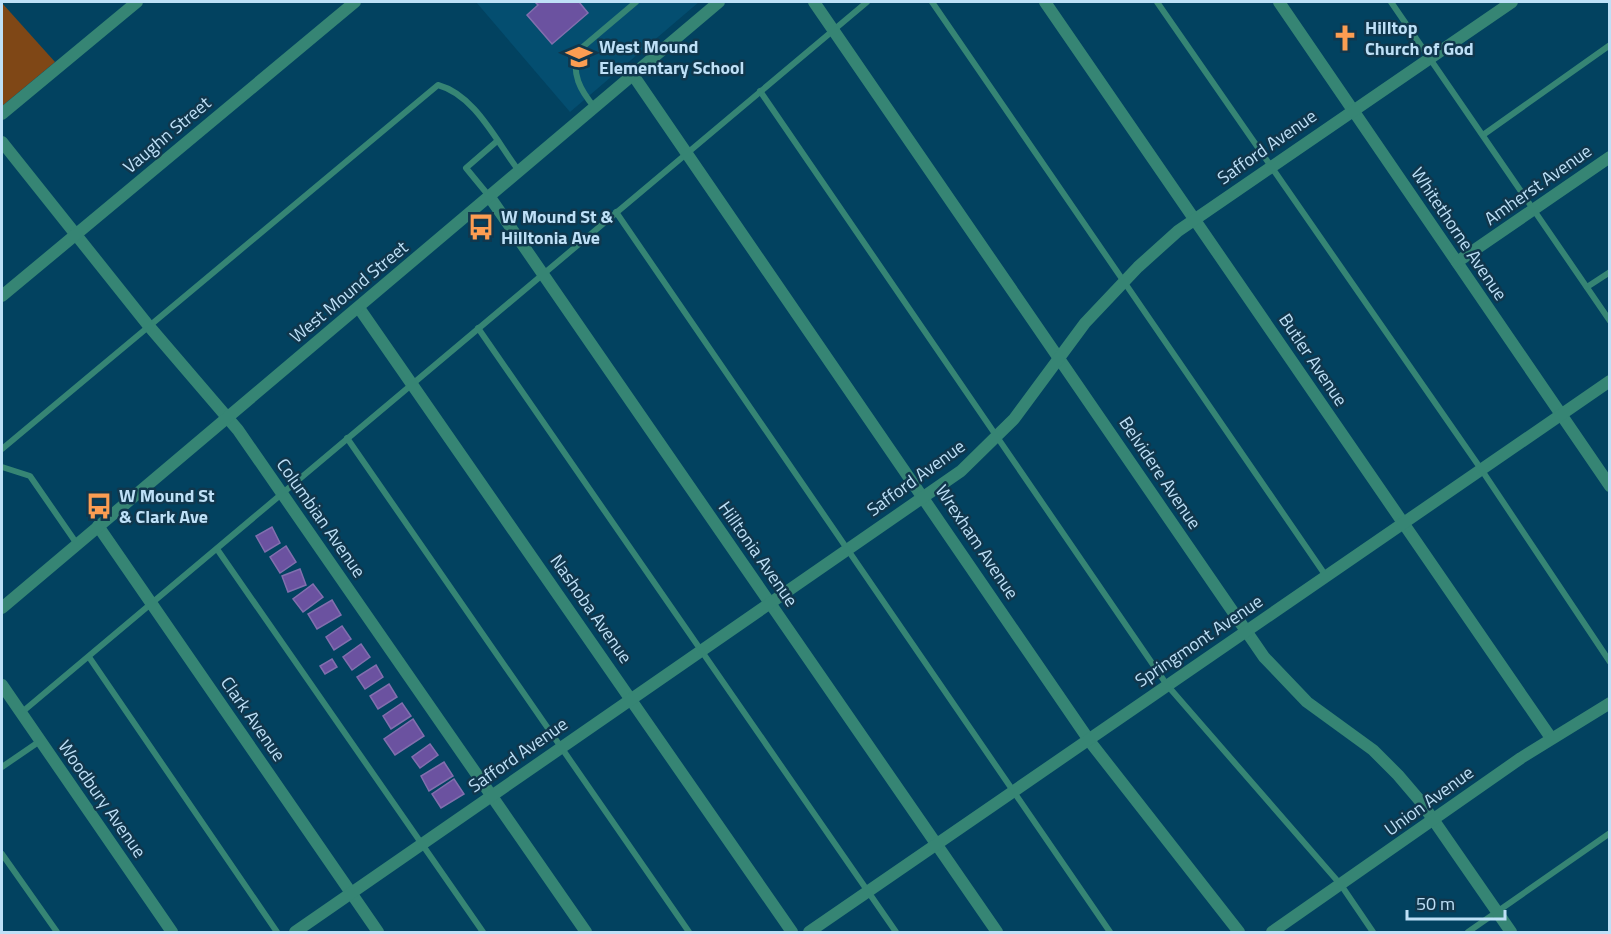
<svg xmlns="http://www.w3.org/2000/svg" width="1611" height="934" viewBox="0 0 1611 934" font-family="'Titillium Web',sans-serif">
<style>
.built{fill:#044e70}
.green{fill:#7f4716}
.building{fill:#6b52a0;stroke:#826fae;stroke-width:1.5}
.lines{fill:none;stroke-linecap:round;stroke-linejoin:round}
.service{stroke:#368574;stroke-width:6}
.minor{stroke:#368574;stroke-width:12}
.tertiary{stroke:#368574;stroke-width:12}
.labels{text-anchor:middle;stroke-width:5;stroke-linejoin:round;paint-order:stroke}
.poi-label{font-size:18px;font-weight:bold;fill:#bee0f7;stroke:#10374d;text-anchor:start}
.street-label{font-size:18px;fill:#bee0f7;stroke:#10374d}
</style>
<rect width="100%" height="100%" fill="#024260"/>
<path class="built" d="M476,2H699L570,112Z"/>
<path class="green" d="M2,3L55,62L2,106Z"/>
<g class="building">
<path d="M535,2H579L588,13L552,44L527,15L538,5Z"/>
<path d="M272,527L280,543L265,552L256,536Z"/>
<path d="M286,546L296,562L280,573L270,557Z"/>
<path d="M300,569L306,585L288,592L282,576Z"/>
<path d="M313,584L323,597L303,612L293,599Z"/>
<path d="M332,600L341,615L317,629L308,614Z"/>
<path d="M342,626L351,639L334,650L326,637Z"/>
<path d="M361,644L370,657L352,670L343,657Z"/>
<path d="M332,659L337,667L325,674L320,666Z"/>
<path d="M376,665L383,677L365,689L357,677Z"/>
<path d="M389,684L397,697L378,709L370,696Z"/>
<path d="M402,703L411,716L391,729L383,716Z"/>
<path d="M413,719L424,736L395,755L384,739Z"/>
<path d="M430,744L438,755L420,768L412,757Z"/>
<path d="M444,762L453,776L429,791L421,776Z"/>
<path d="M454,779L464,794L441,808L432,794Z"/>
</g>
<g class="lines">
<g class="service">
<path d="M932,2L1326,576"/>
<path d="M1157,2L1481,469L1610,662"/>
<path d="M1391,2L1610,321"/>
<path d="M760,91L1167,685L1341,885L1373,932"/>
<path d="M595,108C580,90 571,74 578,51L636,2"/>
<path d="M1483,135L1610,45"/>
<path d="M489,196L466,168L496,142"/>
<path d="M616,212L1110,932"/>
<path d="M1587,287L1610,272"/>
<path d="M478,328L896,932"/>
<path d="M347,438L689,932"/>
<path d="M2,449L438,85C475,95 496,141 519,171"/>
<path d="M2,467L30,476L77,544"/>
<path d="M217,549L483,932"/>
<path d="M89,657L277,932"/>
<path d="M21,713L867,2"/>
<path d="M2,767L40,741"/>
<path d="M2,854L57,932"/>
<path d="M1468,932L1610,833"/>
</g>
<g class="minor">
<path d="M814,2L1264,657L1307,702L1373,750L1398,775L1421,802L1511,932"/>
<path d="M1045,2L1551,738"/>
<path d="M1279,2L1610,486"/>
<path d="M633,75L1091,743L1239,932"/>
<path d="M2,114L137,2"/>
<path d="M2,142L148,325L238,430L586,932"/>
<path d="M489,196L997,932"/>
<path d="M1457,262L1610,157"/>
<path d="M2,296L355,2"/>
<path d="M359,308L792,932"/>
<path d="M98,526L378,932"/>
<path d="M2,685L172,932"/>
<path d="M295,932L961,471L1014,419L1085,323L1138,267L1178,231L1512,2"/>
<path d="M809,932L1610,381"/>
<path d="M1272,932L1521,758L1610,703"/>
</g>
<path class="tertiary" d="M2,608L719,2"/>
</g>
<defs>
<g id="church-bare" transform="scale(2.07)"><path d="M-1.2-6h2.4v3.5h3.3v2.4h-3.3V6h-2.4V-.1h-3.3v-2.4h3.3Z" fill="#fc9d52" stroke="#10374d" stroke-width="2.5" paint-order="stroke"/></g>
<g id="school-bare" transform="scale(2.07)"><path d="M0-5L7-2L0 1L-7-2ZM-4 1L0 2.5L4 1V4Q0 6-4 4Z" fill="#fc9d52" stroke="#10374d" stroke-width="2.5" paint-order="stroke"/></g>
<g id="bus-bare" transform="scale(2.07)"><path d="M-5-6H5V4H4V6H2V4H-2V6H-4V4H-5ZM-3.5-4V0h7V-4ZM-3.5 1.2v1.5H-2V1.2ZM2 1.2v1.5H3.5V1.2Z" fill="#fc9d52" stroke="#10374d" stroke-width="2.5" paint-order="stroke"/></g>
</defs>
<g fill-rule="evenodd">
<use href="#church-bare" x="1345" y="38"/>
<use href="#school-bare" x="579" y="57"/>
<use href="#bus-bare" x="481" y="227"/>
<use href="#bus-bare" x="99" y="506"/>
</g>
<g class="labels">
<g class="poi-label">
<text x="1365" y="34">Hilltop<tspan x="1365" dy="21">Church of God</tspan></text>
<text x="599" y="53">West Mound<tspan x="599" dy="21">Elementary School</tspan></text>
<text x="501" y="223">W Mound St &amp;<tspan x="501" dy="21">Hilltonia Ave</tspan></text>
<text x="119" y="502">W Mound St<tspan x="119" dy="21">&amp; Clark Ave</tspan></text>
</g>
<g class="street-label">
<text transform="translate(167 135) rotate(-40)" y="6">Vaughn Street</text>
<text transform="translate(1267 147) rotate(-35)" y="6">Safford Avenue</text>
<text transform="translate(1538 185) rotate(-35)" y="6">Amherst Avenue</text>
<text transform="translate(1459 234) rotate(56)" y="6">Whitethorne Avenue</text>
<text transform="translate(349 292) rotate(-40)" y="6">West Mound Street</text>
<text transform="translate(1313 360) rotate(56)" y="6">Butler Avenue</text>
<text transform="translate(1160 473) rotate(56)" y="6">Belvidere Avenue</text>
<text transform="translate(916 478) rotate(-36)" y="6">Safford Avenue</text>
<text transform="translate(321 518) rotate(55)" y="6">Columbian Avenue</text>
<text transform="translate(977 542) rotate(56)" y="6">Wrexham Avenue</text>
<text transform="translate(758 554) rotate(55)" y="6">Hilltonia Avenue</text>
<text transform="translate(591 609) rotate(55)" y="6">Nashoba Avenue</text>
<text transform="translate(1199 641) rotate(-34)" y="6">Springmont Avenue</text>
<text transform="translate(253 719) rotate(55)" y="6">Clark Avenue</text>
<text transform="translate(518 755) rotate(-35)" y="6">Safford Avenue</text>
<text transform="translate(102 799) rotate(55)" y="6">Woodbury Avenue</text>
<text transform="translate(1429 801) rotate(-36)" y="6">Union Avenue</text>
</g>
</g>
<rect width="1611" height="934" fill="none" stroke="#bee0f7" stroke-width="6"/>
<path d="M1407 910v9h98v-9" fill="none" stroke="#bee0f7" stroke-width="3"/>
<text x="1416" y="910" font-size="18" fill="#bee0f7" stroke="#10374d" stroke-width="4.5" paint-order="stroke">50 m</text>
</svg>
